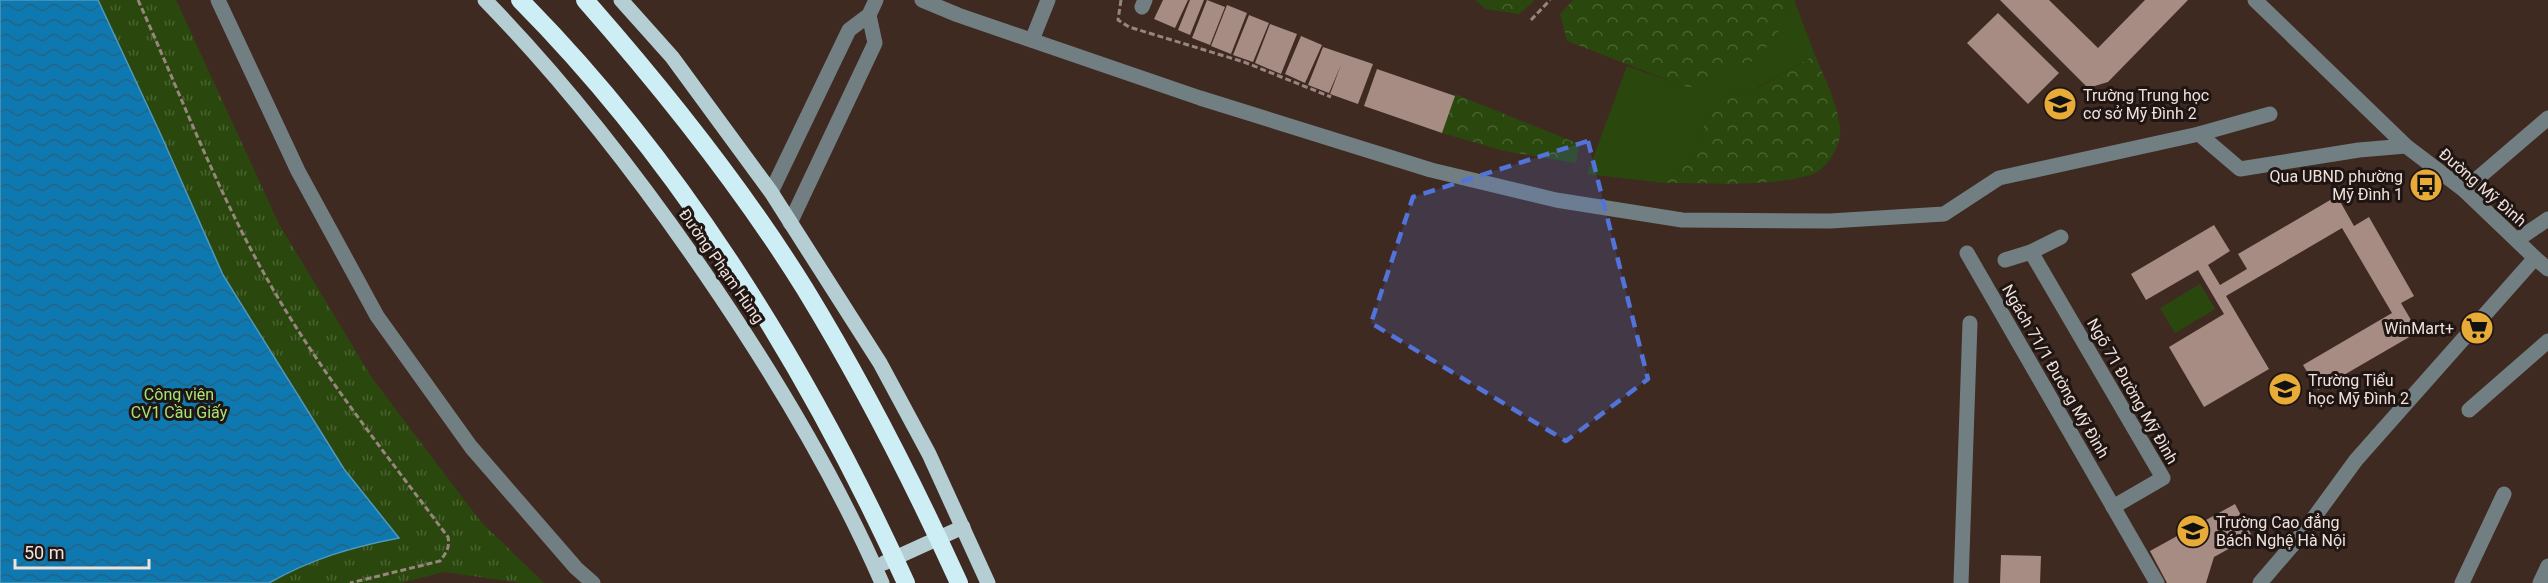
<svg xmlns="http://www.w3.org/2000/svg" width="2548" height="583" viewBox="0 0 2548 583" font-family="Roboto,sans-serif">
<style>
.grass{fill:#2a480d}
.forest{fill:url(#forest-crowns)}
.park{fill:url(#park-tufts)}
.water{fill:url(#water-waves);stroke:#5198bd;stroke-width:1.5}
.building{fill:#a68c83}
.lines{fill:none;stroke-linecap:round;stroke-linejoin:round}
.path{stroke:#97857e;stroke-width:3;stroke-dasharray:6 3;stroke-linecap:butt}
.minor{stroke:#727f82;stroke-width:15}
.major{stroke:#b4ced4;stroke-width:15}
.highway-bridge{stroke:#ceeef5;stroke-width:18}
.marked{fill:#5273d9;fill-opacity:0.2;stroke:#5273d9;stroke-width:4.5;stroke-dasharray:12 8;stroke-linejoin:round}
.labels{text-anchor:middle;stroke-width:6;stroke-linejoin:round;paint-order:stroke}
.poi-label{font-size:16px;fill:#f0e1dc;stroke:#1f1512;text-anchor:start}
.street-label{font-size:16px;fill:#f0e1dc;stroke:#1f1512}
.park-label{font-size:16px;fill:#a7e377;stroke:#1f1512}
</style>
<defs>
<pattern id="forest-crowns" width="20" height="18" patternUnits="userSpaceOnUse" patternTransform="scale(1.5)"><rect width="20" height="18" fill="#2a480d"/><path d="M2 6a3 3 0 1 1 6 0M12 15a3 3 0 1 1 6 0" fill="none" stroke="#496230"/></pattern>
<pattern id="park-tufts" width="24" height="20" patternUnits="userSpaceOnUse" patternTransform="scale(1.5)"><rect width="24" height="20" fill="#2a480d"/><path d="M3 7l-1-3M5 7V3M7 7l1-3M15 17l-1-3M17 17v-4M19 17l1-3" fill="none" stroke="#496230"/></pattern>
<pattern id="water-waves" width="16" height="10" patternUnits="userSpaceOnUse" patternTransform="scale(1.5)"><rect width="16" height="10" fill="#0d79b0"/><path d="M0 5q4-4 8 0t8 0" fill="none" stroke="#256484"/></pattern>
</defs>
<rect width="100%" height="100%" fill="#3f2a22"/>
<g class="grass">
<path d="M1791,0H1794L1815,55L1755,89L1725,96L1712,106L1689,161L1664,183L1587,174L1627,66L1690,88L1784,23Z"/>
<path d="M2200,284L2215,309L2175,333L2160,308Z"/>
</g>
<g class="forest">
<path d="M1475,0H1535L1519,14L1486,9Z"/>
<path d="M1573,0H1791L1784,23L1758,59L1689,88L1567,41L1560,14Z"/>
<path d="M1815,55C1824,78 1838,103 1840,128C1842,145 1827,170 1810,175C1772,187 1705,183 1664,183L1689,161L1712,106L1725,96L1756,89Z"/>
<path d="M1455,94L1579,144L1576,163L1504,151L1442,133Z"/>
</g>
<path class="park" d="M0,0H176L279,224L372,378L481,522L544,583H522L444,572L401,583H0Z"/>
<path class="water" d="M0,0H98L161,135L223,275L344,469L399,538C352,547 311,559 269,583H0Z"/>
<g class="building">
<path d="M1163,0H1188L1175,28L1154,19Z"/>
<path d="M1190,0H1204L1190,35L1178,30Z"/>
<path d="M1207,0L1225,7L1210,45L1192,38Z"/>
<path d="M2000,0H2049L2098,48L2145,0H2188L2108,82L2088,88Z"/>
<path d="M1227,5L1247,13L1231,54L1211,46Z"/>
<path d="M1998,13L2059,73L2028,104L1967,43Z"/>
<path d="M1249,15L1269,23L1253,62L1233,55Z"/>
<path d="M1270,24L1297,34L1281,74L1255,63Z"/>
<path d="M1301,36L1322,45L1305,83L1285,74Z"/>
<path d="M1323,47L1373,64L1358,104L1330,94L1341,65L1329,93L1308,85Z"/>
<path d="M1377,69L1455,96L1442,133L1364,106Z"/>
<path d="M2337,196L2354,226L2369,217L2414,296L2401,303L2418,332L2318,390L2303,365L2392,313L2342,228L2226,296L2269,369L2204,407L2169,347L2224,314L2198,270L2146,300L2131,274L2214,225L2230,251L2208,265L2220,285L2247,269L2238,254Z"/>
<path d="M2235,504L2252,536L2214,557L2206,583H2167L2150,551Z"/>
<path d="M2001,555L2041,556L2040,583H2000Z"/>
</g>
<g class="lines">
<g class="path">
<path d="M138,0C181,95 218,194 270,284C322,375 386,454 448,537C450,548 446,553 440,561L350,583"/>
<path d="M1121,0L1118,20L1129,27L1244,62L1331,97"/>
<path d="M1531,20L1550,0"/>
</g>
<g class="minor">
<path d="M218,0L298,171L377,316L471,447L576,568L593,583"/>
<path d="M922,0L958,15L1200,98L1431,170L1556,200L1682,220L1830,221L1944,214L1999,178L2199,134L2270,114"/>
<path d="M2255,0L2406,146L2464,190L2535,258L2356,460L2302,534L2260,583"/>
<path d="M1142,7L1145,0"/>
<path d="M1032,40L1048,0"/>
<path d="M2199,134L2240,169L2359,150L2406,146"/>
<path d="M2464,190L2548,118"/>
<path d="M771,192L849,30L869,15L876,0"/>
<path d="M790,223L875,43L869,15"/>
<path d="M2517,240L2548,219"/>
<path d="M2031,252L2061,237"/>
<path d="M1967,253L2157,583"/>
<path d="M2535,258L2548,269"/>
<path d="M2005,260L2031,252L2163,478L2113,507"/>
<path d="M2469,410L2548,341"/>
<path d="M1961,583L1970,323"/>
<path d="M2462,583L2504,494"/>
<path d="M2540,583L2548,566"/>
</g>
<g class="major">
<path d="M485,0C567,84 638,176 704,272C772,371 834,473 882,583"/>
<path d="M621,0L672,57L771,192L880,363L929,454L988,583"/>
<path d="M884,563L963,527"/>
</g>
<g class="highway-bridge">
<path d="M520,0C683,164 811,374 906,583"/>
<path d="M585,0C665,91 741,186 805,289C863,384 913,482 959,583"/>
</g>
</g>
<path class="marked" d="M1588,141L1648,379L1566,441L1371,323L1413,197Z"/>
<defs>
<g id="school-disc" transform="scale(1.725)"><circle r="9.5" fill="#e8ab37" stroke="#1f1512"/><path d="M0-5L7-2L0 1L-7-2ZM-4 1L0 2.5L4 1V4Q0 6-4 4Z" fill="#111"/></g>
<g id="bus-disc" transform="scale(1.725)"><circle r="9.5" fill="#e8ab37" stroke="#1f1512"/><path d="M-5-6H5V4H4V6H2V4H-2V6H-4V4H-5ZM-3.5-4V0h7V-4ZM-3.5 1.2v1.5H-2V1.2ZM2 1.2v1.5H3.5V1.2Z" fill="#111"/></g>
<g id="supermarket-disc" transform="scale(1.725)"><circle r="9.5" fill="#e8ab37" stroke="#1f1512"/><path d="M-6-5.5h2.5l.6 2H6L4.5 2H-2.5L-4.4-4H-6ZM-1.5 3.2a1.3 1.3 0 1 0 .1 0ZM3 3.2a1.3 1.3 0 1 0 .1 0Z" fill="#111"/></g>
<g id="university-disc" transform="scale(1.725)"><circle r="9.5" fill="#e8ab37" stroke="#1f1512"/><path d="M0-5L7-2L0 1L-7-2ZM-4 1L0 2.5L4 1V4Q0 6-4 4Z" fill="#111"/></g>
</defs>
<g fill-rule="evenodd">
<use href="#school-disc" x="2060" y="104"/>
<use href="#bus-disc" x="2426" y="185"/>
<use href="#supermarket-disc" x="2477" y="328"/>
<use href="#school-disc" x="2285" y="389"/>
<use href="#university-disc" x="2193" y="531"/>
</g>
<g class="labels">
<g class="poi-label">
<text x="2083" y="101">Trường Trung học<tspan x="2083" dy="18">cơ sở Mỹ Đình 2</tspan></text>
<text x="2403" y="182" text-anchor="end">Qua UBND phường<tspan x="2403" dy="18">Mỹ Đình 1</tspan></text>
<text x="2454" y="334" text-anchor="end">WinMart+</text>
<text x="2308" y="386">Trường Tiểu<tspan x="2308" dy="18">học Mỹ Đình 2</tspan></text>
<text x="2216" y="528">Trường Cao đẳng<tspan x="2216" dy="18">Bách Nghệ Hà Nội</tspan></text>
</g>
<g class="street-label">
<text transform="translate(2483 187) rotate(41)" y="6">Đường Mỹ Đình</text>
<text transform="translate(722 266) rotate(55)" y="6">Đường Phạm Hùng</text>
<text transform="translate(2056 371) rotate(60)" y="6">Ngách 71/1 Đường Mỹ Đình</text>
<text transform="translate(2133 391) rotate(60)" y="6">Ngõ 71 Đường Mỹ Đình</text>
</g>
<g class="park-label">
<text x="179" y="400">Công viên<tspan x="179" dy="18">CV1 Cầu Giấy</tspan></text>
</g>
</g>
<path d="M15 559v9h134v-9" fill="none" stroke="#f0e1dc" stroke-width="3"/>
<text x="24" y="559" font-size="18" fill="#f0e1dc" stroke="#1f1512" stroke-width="4.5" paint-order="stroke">50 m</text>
</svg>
